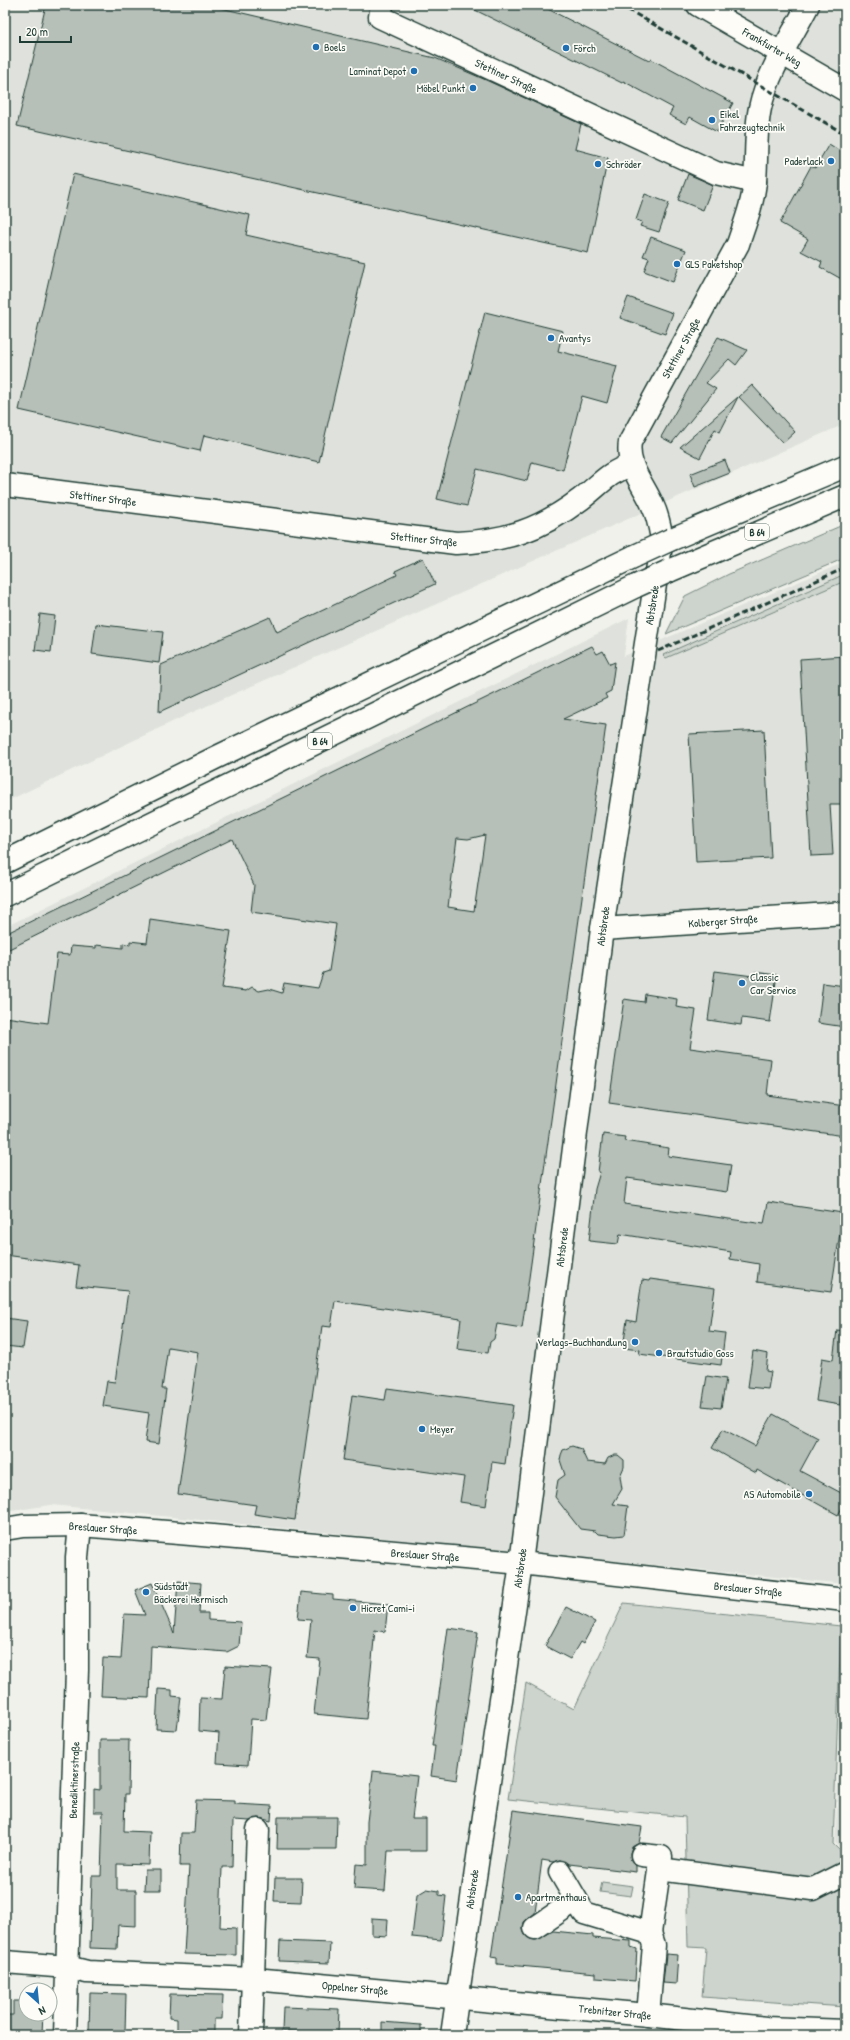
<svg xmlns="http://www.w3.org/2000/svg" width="850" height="2040" viewBox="0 0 850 2040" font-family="'Patrick Hand',sans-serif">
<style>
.built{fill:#dfe2dc}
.green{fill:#cdd3cd;stroke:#768880}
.building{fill:#b6bfb8;stroke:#1f3d34;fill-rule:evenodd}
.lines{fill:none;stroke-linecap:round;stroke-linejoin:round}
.minor-casing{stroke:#1f3d34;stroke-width:25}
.major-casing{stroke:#1f3d34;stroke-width:25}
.highway-casing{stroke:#1f3d34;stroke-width:25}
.minor{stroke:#fdfcf7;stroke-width:22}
.major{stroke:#fdfcf7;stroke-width:22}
.highway{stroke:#fdfcf7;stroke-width:22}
.rail{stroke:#1f3d34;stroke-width:3;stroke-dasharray:6 3;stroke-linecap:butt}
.highway-bridge-casing{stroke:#1f3d34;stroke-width:25;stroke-linecap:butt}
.highway-bridge{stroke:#fdfcf7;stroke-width:22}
.poi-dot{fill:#1f6fb2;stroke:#fdfcf7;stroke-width:1.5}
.labels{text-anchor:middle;stroke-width:3.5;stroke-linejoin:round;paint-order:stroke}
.shield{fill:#fdfcf7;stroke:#62766e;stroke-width:1}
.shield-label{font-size:10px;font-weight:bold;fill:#1f3d34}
.poi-label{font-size:11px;fill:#1f3d34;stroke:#fdfcf7;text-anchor:start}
.street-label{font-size:11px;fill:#1f3d34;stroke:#fdfcf7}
</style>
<rect width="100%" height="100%" fill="#f0f1eb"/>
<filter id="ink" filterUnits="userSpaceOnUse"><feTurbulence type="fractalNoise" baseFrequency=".025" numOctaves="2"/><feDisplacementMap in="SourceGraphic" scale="8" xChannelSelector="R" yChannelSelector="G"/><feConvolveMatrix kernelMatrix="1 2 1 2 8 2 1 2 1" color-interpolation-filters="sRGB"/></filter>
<g filter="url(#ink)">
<g class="built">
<path d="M5,5H845V424L673,499L191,713L5,802Z"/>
<path d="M845,562V1584L51,1505L5,1512V927L629,618L624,656Z"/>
<path d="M845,1635V1852L835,1843Z"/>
</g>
<g class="green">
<path d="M845,524V558L666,634L685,596L729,574Z"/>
<path d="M845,574V581L666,658L663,655Z"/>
<path d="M624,1603L841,1626L833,1844L845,1856V2007L702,1997L706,1948L688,1947L685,1817L508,1799L526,1683L574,1709Z"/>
<path d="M602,1882L633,1886L631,1896L600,1892Z"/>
</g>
<g class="building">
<path d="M46,5H208L435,58L486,80L581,124L575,149L608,158L588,253L17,126Z"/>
<path d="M465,5H540L650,61L651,59L733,103L717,132L690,117L686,124L669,115L673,108L623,81L622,83Z"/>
<path d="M829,144L845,154V281L820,267L822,262L801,251L808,239L780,223L811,166L815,168Z"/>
<path d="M73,174L250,215L246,235L365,262L319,462L204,435L200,451L19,410Z"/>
<path d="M688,174L713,185L703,210L678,200Z"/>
<path d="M645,194L669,203L659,232L640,226L642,222L636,220Z"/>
<path d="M651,237L686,250L673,282L644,271L649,258L643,256Z"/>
<path d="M628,297L673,313L665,334L620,318Z"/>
<path d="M485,312L563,331L558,351L617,366L607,403L582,396L563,470L532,462L527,481L477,469L467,506L437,499Z"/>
<path d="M718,337L747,350L736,365L729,359L706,383L716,389L672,443L661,437Z"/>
<path d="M752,385L795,432L783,443L739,397Z"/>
<path d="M738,397L720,432L715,429L700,458L680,447Z"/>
<path d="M725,460L730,473L695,487L690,474Z"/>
<path d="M423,558L435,584L159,712L161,665L270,617L277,632L397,575L395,571Z"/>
<path d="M40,614L55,616L51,652L35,650Z"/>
<path d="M96,624L163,632L159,663L92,654Z"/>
<path d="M592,646L597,654L603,651L610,664L615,662L611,691L605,694L607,698L563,719L606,725L522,1328L497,1324L494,1339L490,1342L488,1353L457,1349L461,1319L335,1301L331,1327L322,1326L295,1520L254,1514L256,1505L178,1494L198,1352L168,1347L162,1389H166L159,1444L145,1442L149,1413L103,1406L107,1381L115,1382L128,1291L76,1286L79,1265L5,1255V1017L48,1023L57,954L70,955L71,946L96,948V945L123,948V943L130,945V941L147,943L150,919L231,931L222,988L246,991L252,987L259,991L269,989L282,993L284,983L318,988L323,973L329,971L336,924L251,912L254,885L232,839L5,951V934ZM485,835L474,911L448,907L457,838L468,839Z"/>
<path d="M845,656V804H830L833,855L811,856L800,659Z"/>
<path d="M764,730L771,858L696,862L689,734Z"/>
<path d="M715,971L753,976L754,972L777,975L770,1022L742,1018L741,1025L708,1020Z"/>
<path d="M823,983L845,986V1027L818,1023Z"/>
<path d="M645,994L677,999L676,1007L696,1010L690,1048L771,1059L767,1095L845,1106V1136L609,1103L624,999L644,1002Z"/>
<path d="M603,1134L625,1137L624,1141L669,1148L668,1156L731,1165L727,1192L627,1178L624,1204L764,1224L768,1202L843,1213L831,1292L757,1282L759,1264L730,1259L731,1252L620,1234L618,1244L589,1241L595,1189L600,1172H598Z"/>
<path d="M650,1279L715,1288L709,1331L725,1333L721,1365L639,1354L640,1350L623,1348L627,1320L636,1322L642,1280L649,1281Z"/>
<path d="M5,1318L27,1321L23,1348L5,1346Z"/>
<path d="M837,1330L845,1331V1366L840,1405L816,1401L822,1358L833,1360Z"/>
<path d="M753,1351L768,1354L766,1371L771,1372L768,1389L748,1387Z"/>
<path d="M707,1376L726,1379L721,1408L702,1406Z"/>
<path d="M387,1388L513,1405L505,1464L492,1462L486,1506L460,1502L464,1477L343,1460L352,1395L385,1400Z"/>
<path d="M773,1414L818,1438L800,1471L845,1495V1503L838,1515L757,1470L756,1473L712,1448L723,1429L755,1446Z"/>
<path d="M572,1446L581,1449L587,1462L605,1464L608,1458L615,1455H618L624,1460V1467L620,1476L622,1489L613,1504L628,1506L624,1535L616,1536L598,1534L595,1531L580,1529L555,1497L558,1480L565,1475L560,1460L561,1455L563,1450Z"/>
<path d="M178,1581L201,1583L199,1613H208V1620L241,1622L239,1646L227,1652L151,1646L149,1698L101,1696L103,1658L121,1659L124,1614L145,1615L135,1590L152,1583L174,1633Z"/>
<path d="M301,1592L333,1595V1599L388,1604L385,1632L375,1630L366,1719L314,1714L320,1659L307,1658L311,1620L298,1619Z"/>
<path d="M566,1607L595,1622L583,1644L580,1642L570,1659L545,1646Z"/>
<path d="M448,1628L478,1632L457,1780L431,1776L435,1746H432Z"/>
<path d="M225,1666L272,1669L266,1720L251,1719L248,1765L217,1763L219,1733L199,1731L200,1698L222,1699Z"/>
<path d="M158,1689L172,1690V1696L181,1697L177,1730L156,1729Z"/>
<path d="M100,1740H129L128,1794H125L124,1831L150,1832L149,1865L117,1864V1890H136V1926L118,1925L117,1949L90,1948L92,1876H101L103,1812H94V1789L100,1790Z"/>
<path d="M373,1771L417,1776L412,1819H426V1851H388L385,1891L354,1889L356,1864L367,1865V1822Z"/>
<path d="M196,1800L235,1801V1804L272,1806L271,1821L259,1818L250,1821L233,1820L232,1867H222L220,1927L236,1928V1955L184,1954L189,1866H180L181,1833H194Z"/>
<path d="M513,1810L642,1827L639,1843L632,1847L630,1853L631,1860L636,1866V1872L569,1864L560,1860L553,1862L542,1860L535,1913L524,1922L523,1929L525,1935L530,1939L536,1940L553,1931L593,1935V1938L631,1941V1947L637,1949L635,1981L596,1978V1973L497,1964V1958L491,1957Z"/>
<path d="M278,1817H337L336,1849H277Z"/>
<path d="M145,1870H161V1890H144Z"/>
<path d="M275,1878H302L301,1902L274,1901Z"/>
<path d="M427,1889L439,1891V1895L446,1896L441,1940L412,1937L417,1895Z"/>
<path d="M372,1918L388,1919L387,1936L372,1935Z"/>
<path d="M280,1941L330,1943L329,1963L279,1961Z"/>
<path d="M666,1954L678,1955L676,1984L663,1983Z"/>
<path d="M90,1993L126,1994L125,2032L89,2031Z"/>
<path d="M170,1994L223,1995L222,2019H214V2032L177,2031V2019L169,2018Z"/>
<path d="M13,2001H26V2014H43L42,2033L5,2032V2015H13Z"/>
<path d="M283,2007L339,2009L338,2033L282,2031Z"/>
<path d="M382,2022L421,2025V2035H382Z"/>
</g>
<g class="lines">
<g class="minor-casing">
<g id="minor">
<path d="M382,5L380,17L716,173L755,182"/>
<path d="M5,485L456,543C506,541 540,530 581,499C600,485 607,473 631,465"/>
<path d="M602,929L845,913"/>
<path d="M5,1529L23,1526L80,1525L179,1533L521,1563L845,1600"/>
<path d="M642,1855L661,1857L650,1933"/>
<path d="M659,1869L813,1889L845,1873"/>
<path d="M560,1872L584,1913L650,1933L654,1945L648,2015"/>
<path d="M535,1928L576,1900"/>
<path d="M5,1962L67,1967L87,1972L254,1979L648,2015L766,2028L845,2031"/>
<path d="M65,2035L77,1670V1557L80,1525"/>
<path d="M251,2035L258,1830"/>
<path d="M452,2035L521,1563L602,929L662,539C660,528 658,516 653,506C644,484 626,467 630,442L738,244C745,223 753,203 755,181C757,157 755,131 760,108C768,71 791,38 808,5"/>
</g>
</g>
<g class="major-casing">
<path id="major" d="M698,5L845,90"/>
</g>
<g class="highway-casing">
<g id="highway">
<path d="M672,539L845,466"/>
<path d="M669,571L845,496"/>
<path d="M5,862L217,757L635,556"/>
<path d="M5,895L636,586"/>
</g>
</g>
<use href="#minor" class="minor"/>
<use href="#major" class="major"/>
<use href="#highway" class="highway"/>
<g class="rail">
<path d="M620,5L845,134"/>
<path d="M658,651L845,568"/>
</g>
<g class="highway-bridge-casing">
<g id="highway-bridge">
<path d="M635,556L672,539"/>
<path d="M636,586L669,571"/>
</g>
</g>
<use href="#highway-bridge" class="highway-bridge"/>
</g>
</g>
<g class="poi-dot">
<circle cx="316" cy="47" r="4"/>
<circle cx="566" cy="48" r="4"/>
<circle cx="414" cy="71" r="4"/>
<circle cx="473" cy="88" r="4"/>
<circle cx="712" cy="120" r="4"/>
<circle cx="831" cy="161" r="4"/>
<circle cx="598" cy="164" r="4"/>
<circle cx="677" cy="264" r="4"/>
<circle cx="551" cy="338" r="4"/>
<circle cx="742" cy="983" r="4"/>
<circle cx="635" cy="1342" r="4"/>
<circle cx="659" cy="1353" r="4"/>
<circle cx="422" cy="1429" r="4"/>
<circle cx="809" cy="1494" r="4"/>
<circle cx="146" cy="1592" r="4"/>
<circle cx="353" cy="1608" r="4"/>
<circle cx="518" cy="1897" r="4"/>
</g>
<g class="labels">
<g class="shield">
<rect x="745" y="524" width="24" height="16" rx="3"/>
<rect x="308" y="733" width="24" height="16" rx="3"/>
</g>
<g class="shield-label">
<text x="757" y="536">B 64</text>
<text x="320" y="745">B 64</text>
</g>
<g class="poi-label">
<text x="324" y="51">Boels</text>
<text x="574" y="52">Förch</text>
<text x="406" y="75" text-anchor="end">Laminat Depot</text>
<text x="465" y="92" text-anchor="end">Möbel Punkt</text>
<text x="720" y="118">Eikel<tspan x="720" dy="13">Fahrzeugtechnik</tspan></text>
<text x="823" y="165" text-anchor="end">Paderlack</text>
<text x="606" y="168">Schröder</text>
<text x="685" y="268">GLS Paketshop</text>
<text x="559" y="342">Avantys</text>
<text x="750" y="981">Classic<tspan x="750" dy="13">Car Service</tspan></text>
<text x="627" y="1346" text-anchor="end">Verlags-Buchhandlung</text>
<text x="667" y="1357">Brautstudio Goss</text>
<text x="430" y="1433">Meyer</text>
<text x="801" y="1498" text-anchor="end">AS Automobile</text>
<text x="154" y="1590">Südstadt<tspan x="154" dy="13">Bäckerei Hermisch</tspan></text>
<text x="361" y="1612">Hicret Cami-i</text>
<text x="526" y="1901">Apartmenthaus</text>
</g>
<g class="street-label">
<text transform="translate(772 47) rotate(30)" y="4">Frankfurter Weg</text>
<text transform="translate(506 76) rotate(25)" y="4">Stettiner Straße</text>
<text transform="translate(681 348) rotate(-61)" y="4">Stettiner Straße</text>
<text transform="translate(103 498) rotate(7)" y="4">Stettiner Straße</text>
<text transform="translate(424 539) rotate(6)" y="4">Stettiner Straße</text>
<text transform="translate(652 605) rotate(-81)" y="4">Abtsbrede</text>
<text transform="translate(723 921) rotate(-4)" y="4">Kolberger Straße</text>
<text transform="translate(603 926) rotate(-82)" y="4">Abtsbrede</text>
<text transform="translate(562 1247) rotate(-83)" y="4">Abtsbrede</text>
<text transform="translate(103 1528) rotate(4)" y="4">Breslauer Straße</text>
<text transform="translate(425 1555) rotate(4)" y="4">Breslauer Straße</text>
<text transform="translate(520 1568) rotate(-82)" y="4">Abtsbrede</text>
<text transform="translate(748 1589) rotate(6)" y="4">Breslauer Straße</text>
<text transform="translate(74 1780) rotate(-88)" y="4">Benediktinerstraße</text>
<text transform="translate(472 1889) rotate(-82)" y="4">Abtsbrede</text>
<text transform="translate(355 1988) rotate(5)" y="4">Oppelner Straße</text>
<text transform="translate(615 2012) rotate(6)" y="4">Trebnitzer Straße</text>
</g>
</g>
<rect width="850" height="2040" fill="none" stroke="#fdfcf7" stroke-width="20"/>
<rect x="10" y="10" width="830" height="2020" fill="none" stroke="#1f3d34" stroke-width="1.5" filter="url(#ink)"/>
<g transform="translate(38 2002) rotate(153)"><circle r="19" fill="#fdfcf7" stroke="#a4b0a9"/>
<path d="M0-3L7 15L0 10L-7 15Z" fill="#1f6fb2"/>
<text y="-6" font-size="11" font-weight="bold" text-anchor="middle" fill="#1f3d34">N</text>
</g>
<path d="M20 36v6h51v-6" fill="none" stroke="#1f3d34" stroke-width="2"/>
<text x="26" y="36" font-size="12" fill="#1f3d34" stroke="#fdfcf7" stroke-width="3" paint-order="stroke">20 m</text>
</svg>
